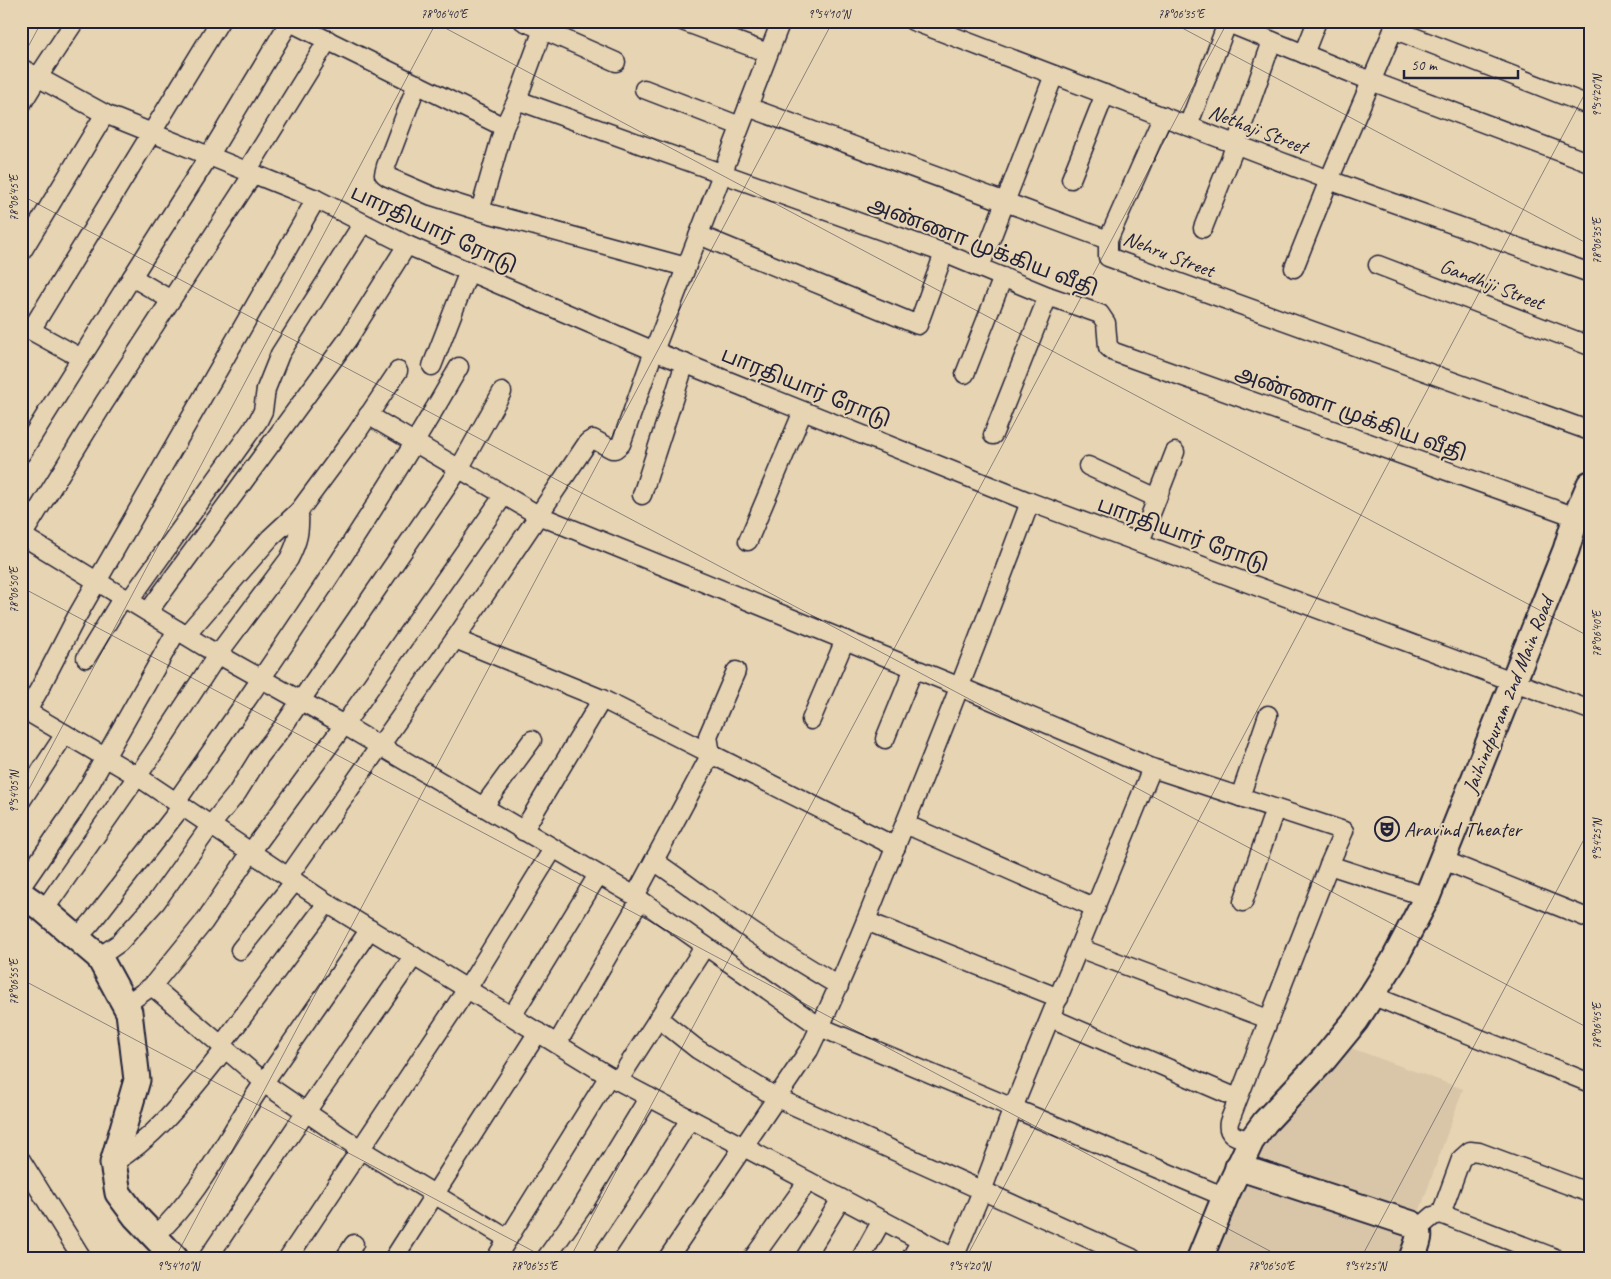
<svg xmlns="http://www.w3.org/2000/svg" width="1611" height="1279" font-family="Caveat,'Noto Sans Tamil',sans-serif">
	<rect width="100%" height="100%" fill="#e7d4b2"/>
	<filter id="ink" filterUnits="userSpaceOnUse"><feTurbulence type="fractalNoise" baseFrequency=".02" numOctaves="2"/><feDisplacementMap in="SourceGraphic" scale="10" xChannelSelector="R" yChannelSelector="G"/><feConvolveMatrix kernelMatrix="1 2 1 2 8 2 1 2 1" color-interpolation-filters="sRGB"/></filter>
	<g filter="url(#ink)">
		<path fill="#d9c6a9" d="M1351,1048L1463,1089L1403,1258H1213L1231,1208L1259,1150L1275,1127Z"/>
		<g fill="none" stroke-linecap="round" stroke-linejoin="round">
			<defs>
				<g id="street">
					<path d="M523,21L616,62"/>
					<path d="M546,21L517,100L504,127L480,211L686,267"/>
					<path d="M682,21L768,53"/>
					<path d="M913,21L1329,180L1590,273"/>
					<path d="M1223,21L1371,81L1590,163"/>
					<path d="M290,22L504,127"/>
					<path d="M1393,29L1586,104"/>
					<path d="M1304,54L1317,21"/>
					<path d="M21,68L105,114L316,199L407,245L654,351L1030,502L1590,710"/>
					<path d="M417,84L386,166L384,174L388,177L432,196L480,211"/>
					<path d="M644,89L740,126"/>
					<path d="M517,100L944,253L1048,296L1100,314L1106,323L1108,347L1114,352L1590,522"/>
					<path d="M21,105L38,77L75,21"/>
					<path d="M748,107L1108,240V257L1590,431"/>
					<path d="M1188,126L1228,21"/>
					<path d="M247,171L328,40"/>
					<path d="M1071,179L1105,94"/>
					<path d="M1203,228L1236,144L1272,41"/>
					<path d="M699,235L918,325L944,253"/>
					<path d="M1108,240L1163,116"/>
					<path d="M21,253L105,114"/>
					<path d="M1378,265L1590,346"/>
					<path d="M980,267L1054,75"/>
					<path d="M1294,268L1329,180L1397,21"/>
					<path d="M132,277L209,156L290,21"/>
					<path d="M21,325L81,358"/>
					<path d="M31,330L220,21"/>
					<path d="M432,366L469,271"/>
					<path d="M965,374L1003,277"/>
					<path d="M368,415L538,515L960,687L1152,768L1344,831L1329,865L1229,1122C1226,1137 1240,1137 1251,1141"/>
					<path d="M993,435L1048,296"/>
					<path d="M21,454L132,277L171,300"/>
					<path d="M1088,466L1157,498"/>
					<path d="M504,495L344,725L635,896L820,1027L1225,1197"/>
					<path d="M642,495L685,363"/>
					<path d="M21,535L205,647L344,725L251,852L204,922L152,986"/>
					<path d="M22,536L104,403L253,174"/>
					<path d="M748,541L803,411"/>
					<path d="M1140,542L1175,452"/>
					<path d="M129,601L258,421L263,411L266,389L280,354L363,223"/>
					<path d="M148,612L348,339L407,245"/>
					<path d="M186,635L270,538L299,511L356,434L398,371"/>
					<path d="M455,639L602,699L711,754"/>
					<path d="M86,658L123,597"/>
					<path d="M21,708L137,776L327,903L609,1076L954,1258"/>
					<path d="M27,711L40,688L76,618L316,199"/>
					<path d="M811,720L845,640"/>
					<path d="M885,739L914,668"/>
					<path d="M711,754L708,736L736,671"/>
					<path d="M1240,797L1268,715"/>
					<path d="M21,801L65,734"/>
					<path d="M176,802C275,660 373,517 459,367"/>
					<path d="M483,807L532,740"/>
					<path d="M905,824L1096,908"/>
					<path d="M523,831L602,699"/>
					<path d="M1443,860L1590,919"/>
					<path d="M654,861C687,883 718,908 751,931C779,950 809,968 839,986"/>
					<path d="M1329,865L1427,897"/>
					<path d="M288,877L455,639L588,442L593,439L612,449H615L621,444L654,351L781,21"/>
					<path d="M21,887L71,814L90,784L177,630"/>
					<path d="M635,896L711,754L896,847"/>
					<path d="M1243,902L1275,809"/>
					<path d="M44,910L152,755L218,654L289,559C298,541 300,532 299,511"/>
					<path d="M866,921L1059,998"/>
					<path d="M77,938L91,923L182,806"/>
					<path d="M1079,948L1268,1019"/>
					<path d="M240,950L295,881"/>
					<path d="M99,957L119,943L156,902L211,825L237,793L260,756L282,728L459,469L502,392"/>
					<path d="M1371,995L1590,1083"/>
					<path d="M125,1005L152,986L271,1088L360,1149L508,1239"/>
					<path d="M512,1016L598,875"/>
					<path d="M658,1018L697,1049L777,1098L1132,1258"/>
					<path d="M1051,1018L1237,1098"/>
					<path d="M557,1044L640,900"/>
					<path d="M221,1046L327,903"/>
					<path d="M618,1081L705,946"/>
					<path d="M21,1160L82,1258"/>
					<path d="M113,1163C160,1135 191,1090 225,1049"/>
					<path d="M1441,1214L1461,1159L1470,1151L1479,1152L1590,1193"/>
					<path d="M1418,1229L1433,1216L1441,1214L1555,1258"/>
					<path d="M155,1236C200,1195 226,1138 260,1088C297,1035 334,982 370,929"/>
					<path d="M208,1258L306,1112L414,956"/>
					<path d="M288,1258L467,989L553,849"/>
					<path d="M345,1258L354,1244"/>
					<path d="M394,1258L538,1032"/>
					<path d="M496,1258L609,1076"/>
					<path d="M546,1258L582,1207L649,1097"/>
					<path d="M601,1258L641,1198L690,1119"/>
					<path d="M668,1258L809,1050C841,984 868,916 895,848C942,733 987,618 1030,502"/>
					<path d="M753,1258L808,1181"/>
					<path d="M805,1258L841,1199"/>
					<path d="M861,1258L882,1220"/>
					<path d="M911,1258L921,1240"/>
					<path d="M954,1258L982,1191L1013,1108L1152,768"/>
				</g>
				<g id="secondary">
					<path d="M21,894L44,910L99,957L129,1012L137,1080L113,1163L118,1193L136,1217L175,1258"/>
					<path d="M1238,1167L1412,1224C1425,1231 1416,1246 1412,1258"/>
					<path d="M1200,1258L1225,1197L1251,1141L1265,1122L1324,1059L1356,1020L1393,962L1427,897L1566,550L1576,517L1590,484"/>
				</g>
			</defs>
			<use href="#street" stroke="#22223b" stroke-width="21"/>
			<use href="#secondary" stroke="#22223b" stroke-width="29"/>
			<use href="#street" stroke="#e7d4b2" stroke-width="18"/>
			<use href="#secondary" stroke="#e7d4b2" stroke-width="25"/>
		</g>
	</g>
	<path fill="none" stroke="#22223b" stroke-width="1" stroke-opacity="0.45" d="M432,21L1590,637M1169,21L1590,245M21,60L42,21M21,195L1590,1029M21,587L1283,1258M21,804L437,21M21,979L546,1258M175,1258L833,21M570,1258L1228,21M966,1258L1590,84M1361,1258L1590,828"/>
	<defs>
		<symbol id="theatre-ring" viewBox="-11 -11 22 22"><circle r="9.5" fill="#e7d4b2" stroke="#22223b" stroke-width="1.5"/><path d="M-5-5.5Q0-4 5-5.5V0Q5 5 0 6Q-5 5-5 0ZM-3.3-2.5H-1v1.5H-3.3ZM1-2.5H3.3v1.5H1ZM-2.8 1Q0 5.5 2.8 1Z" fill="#22223b"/></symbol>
	</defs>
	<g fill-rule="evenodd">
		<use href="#theatre-ring" x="1373" y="815" width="28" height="28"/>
	</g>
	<g text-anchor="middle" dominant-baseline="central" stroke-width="4" stroke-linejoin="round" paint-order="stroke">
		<g font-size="21" fill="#22223b" stroke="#e7d4b2">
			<text transform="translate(1258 129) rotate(21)">Nethaji Street</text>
			<text transform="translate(434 229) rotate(25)">பாரதியார் ரோடு</text>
			<text transform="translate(983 246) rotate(21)">அண்ணா முக்கிய வீதி</text>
			<text transform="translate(1169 254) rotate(21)">Nehru Street</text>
			<text transform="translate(1492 284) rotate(21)">Gandhiji Street</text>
			<text transform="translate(806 387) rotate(22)">பாரதியார் ரோடு</text>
			<text transform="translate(1351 413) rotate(20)">அண்ணா முக்கிய வீதி</text>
			<text transform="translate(1183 534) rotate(20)">பாரதியார் ரோடு</text>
			<text transform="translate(1508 695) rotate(-68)">Jaihindpuram 2nd Main Road</text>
		</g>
		<g font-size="21" fill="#22223b" stroke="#e7d4b2" text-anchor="start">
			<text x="1404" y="829">Aravind Theater</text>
		</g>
	</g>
	<rect width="1611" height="1279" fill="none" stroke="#e7d4b2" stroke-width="55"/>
	<path d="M1404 70v8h114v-8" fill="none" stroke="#22223b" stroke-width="2.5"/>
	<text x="1411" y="70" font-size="15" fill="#22223b" stroke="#e7d4b2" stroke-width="4" paint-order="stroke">50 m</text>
	<rect x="28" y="28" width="1556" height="1224" fill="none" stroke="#22223b" stroke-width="2"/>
	<g font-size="12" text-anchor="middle" fill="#22223b">
		<text x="444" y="18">78°06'40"E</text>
		<text x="829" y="18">9°54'10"N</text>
		<text x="1181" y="18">78°06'35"E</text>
		<text transform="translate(1597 96) rotate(-90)" y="4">9°54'20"N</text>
		<text transform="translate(14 198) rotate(-90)" y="4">78°06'45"E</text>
		<text transform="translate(1597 241) rotate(-90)" y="4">78°06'35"E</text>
		<text transform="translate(14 590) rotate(-90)" y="4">78°06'50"E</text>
		<text transform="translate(1597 634) rotate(-90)" y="4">78°06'40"E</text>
		<text transform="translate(14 792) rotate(-90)" y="4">9°54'05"N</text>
		<text transform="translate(1597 840) rotate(-90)" y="4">9°54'25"N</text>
		<text transform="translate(14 982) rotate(-90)" y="4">78°06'55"E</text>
		<text transform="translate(1597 1026) rotate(-90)" y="4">78°06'45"E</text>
		<text x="178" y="1270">9°54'10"N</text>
		<text x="534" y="1270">78°06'55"E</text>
		<text x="969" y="1270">9°54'20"N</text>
		<text x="1271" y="1270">78°06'50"E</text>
		<text x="1365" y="1270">9°54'25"N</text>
	</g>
</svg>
